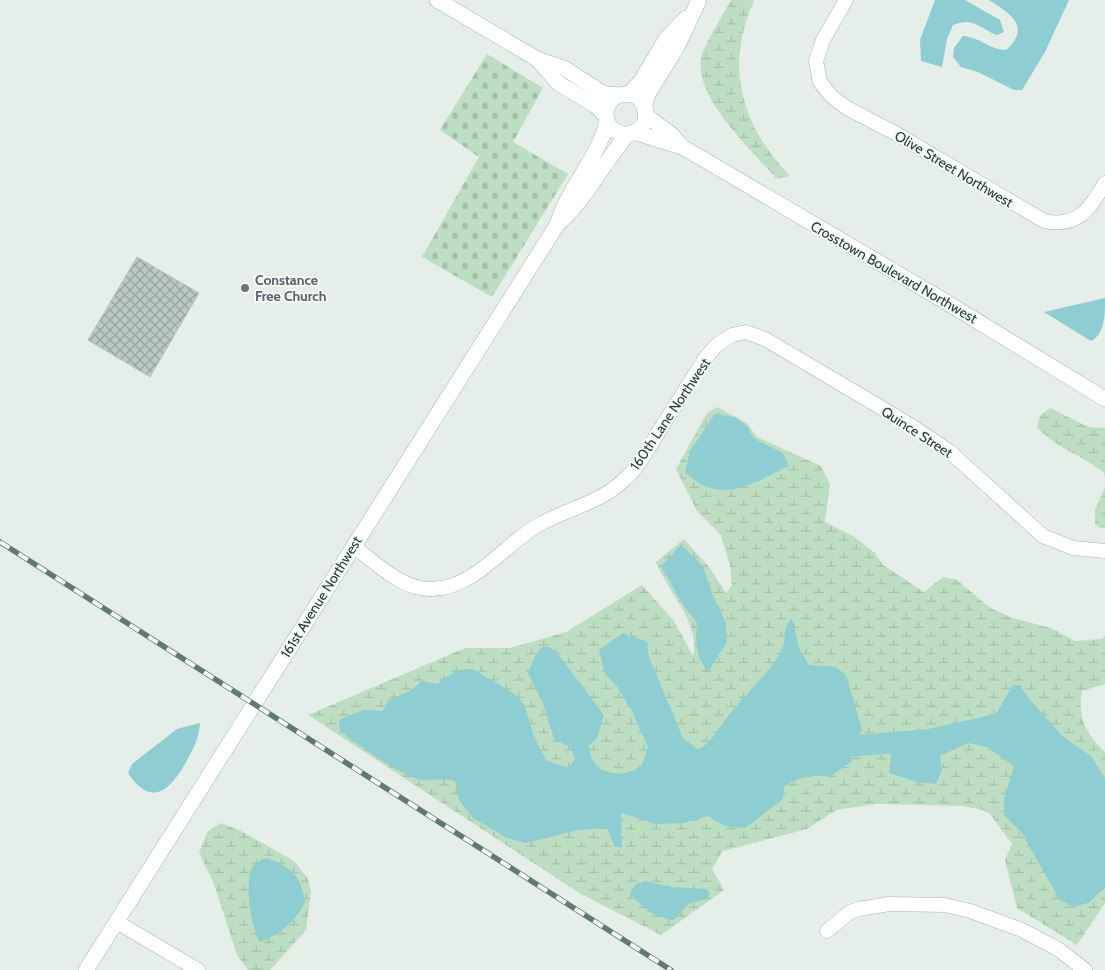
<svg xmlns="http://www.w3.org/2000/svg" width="1105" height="970" font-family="Cabin,sans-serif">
	<defs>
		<pattern id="wetland-marsh" width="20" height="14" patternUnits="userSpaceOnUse" patternTransform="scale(1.25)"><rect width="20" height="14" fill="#bedec4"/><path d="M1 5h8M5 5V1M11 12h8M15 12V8" fill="none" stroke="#a3c0a9"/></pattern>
		<pattern id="cemetery-stones" width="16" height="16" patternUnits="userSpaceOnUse" patternTransform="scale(1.25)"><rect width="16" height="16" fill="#bedec4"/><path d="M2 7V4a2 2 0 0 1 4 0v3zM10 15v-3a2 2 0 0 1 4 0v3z" fill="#a3c0a9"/></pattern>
		<pattern id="building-cross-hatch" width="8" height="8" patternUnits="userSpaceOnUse" patternTransform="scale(1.25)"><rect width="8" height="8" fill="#bac9c2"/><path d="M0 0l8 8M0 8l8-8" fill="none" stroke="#97a59e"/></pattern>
	</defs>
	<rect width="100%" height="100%" fill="#e5eee9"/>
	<g fill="url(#wetland-marsh)">
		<path d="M731,0H754C750,11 745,22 743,33C730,88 752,137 790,176L777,179C752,151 694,98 701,58C704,44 724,14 731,0Z"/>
		<path d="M717,407L747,423L757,437L821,466L830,484L825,522L853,536L875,553L883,565L924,592L943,577L957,580L989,607L1012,618L1051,628L1075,641L1101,639L1105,636V684L1082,691C1077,717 1086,734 1105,752V903L1077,945L1017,908L1005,860L1012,844L990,814L982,810L963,806L876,804L836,810L807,829L723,851L712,869L724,890L661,935L581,894L308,715L465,648H510L566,632L642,585L674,621L693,656C701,623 667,591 656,562L684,539L709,567L726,593L732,585L730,566L721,535L697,511L676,469L707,413Z"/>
		<path d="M1050,408L1088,427L1105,428V478L1104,473C1083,455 1055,448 1037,427L1040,416Z"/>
		<path d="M1105,487V528H1100L1095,524V510Z"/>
		<path d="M221,823L241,831L294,861L308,879L311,892L306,930L270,970H248L237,955L214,884L199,853L208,831Z"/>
	</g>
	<path fill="url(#cemetery-stones)" d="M487,54L543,88L513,142L568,174L492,297L422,257L479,157L440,130Z"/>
	<g fill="#8ecdd2">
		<path d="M935,0H965L1000,20L1004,32L997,35C980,29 974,16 953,25L947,39L942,67L921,61L920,40Z"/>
		<path d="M989,0H1069L1045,52L1022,90H1014L978,72L961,67L953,57L954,48L963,36C980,37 990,50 1006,50C1032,27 1010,13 989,0Z"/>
		<path d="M1105,298C1105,314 1105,334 1091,341L1044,312Z"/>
		<path d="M715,414L735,417L747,426L753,438L783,453L789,466C752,483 721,507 685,472L690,451Z"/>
		<path d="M681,545L703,566L713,596L726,623L727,642L709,671C696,662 695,638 697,623L683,605L661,566Z"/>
		<path d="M792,618L799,648L809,665L836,667L846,675L862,730L853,746L851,762L831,776C813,775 799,776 784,787L783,799L745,828L725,826L708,816L684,823L656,824L621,813L622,847H615L607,828L579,830L526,843L507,838L473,818L459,800L455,781C444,778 424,781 417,779C389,768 364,749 340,731L339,720L362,710L383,711L388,700L410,691L422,681L438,684L446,677L459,670L473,669L516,695L525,706L534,737L546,760L568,768L575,759L571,748L554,739L543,703L528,673C534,659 541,634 558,654L604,715L597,738L589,746C590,751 591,760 595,764C606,776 631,777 641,765C645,761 646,752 648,747L632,711L618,688L605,674L599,650L623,633L647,642L649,657L683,738L698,750C715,740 720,724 733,710C749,690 770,673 782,650C788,637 780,631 792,618Z"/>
		<path d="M1013,685H1020L1027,696L1062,736L1091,756L1105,779V888L1088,903L1074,907L1060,900L1021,832L1004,815V800L1014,766L987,747L968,743L940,756L942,770L936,784L917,782L889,773L891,753L919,731L996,714Z"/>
		<path d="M200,723C199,739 193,749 186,762C170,791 151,808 128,773L132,764L177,729Z"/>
		<path d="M267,858C292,868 300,874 305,902C296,922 280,934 260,942C251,929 246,889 250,873C253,864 259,860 267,858Z"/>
		<path d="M645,881L671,887L707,889L710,893L707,899L688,904L674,920C656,919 641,907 630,893L636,884Z"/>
	</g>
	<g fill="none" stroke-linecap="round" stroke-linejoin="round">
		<path stroke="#8ecdd2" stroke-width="21" d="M853,746L935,739"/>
	</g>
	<path fill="url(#building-cross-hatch)" stroke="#b7c7bf" d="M137,257L199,293L150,377L88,340Z"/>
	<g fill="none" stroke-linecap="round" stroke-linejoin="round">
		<defs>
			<g id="street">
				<path d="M846,0L823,40L816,61L820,82L831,96L847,108L895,133L1044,221C1079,228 1089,209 1105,183"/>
				<path d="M353,546C375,562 402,590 431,589C475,589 505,543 540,524C568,509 601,502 624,480C640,466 650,445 661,428C676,404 691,381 706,357L718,344L732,335L746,332L765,339L907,423L949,451L1043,536L1073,548L1105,551"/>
				<path d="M117,922L198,970"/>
				<path d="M827,931L850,912L859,909L889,904L945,905L970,911L1022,930L1058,949L1085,970"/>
			</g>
			<g id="secondary">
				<path d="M437,0L537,59L564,68L604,94L621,95"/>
				<path d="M538,60L558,83L596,106L606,116"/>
				<circle cx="626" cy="114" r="20"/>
				<path d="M628,95L641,81L666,39L686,18"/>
				<path d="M644,108L648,94L677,47L699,0"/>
				<path d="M645,115L672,135L682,147"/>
				<path d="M634,132L682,147L703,159L941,299L1105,399"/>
				<path d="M558,224C587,198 603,163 628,134"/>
				<path d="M86,970L557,225C568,188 597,160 607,122"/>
			</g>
		</defs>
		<use href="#street" stroke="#a7b6b0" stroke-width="15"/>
		<use href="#secondary" stroke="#a3b9b0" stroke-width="16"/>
		<use href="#street" stroke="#fff" stroke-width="14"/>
		<use href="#secondary" stroke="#fff" stroke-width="15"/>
		<defs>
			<path id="rail" d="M0,542L671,970"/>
		</defs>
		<use href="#rail" stroke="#5f7b71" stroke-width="5.5"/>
		<use href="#rail" stroke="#f5faf7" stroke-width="4" stroke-dasharray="11" stroke-linecap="butt"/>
	</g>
	<circle fill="#6b7280" stroke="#f5faf7" stroke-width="2" cx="245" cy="288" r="5"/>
	<g text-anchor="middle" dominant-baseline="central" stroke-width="4" stroke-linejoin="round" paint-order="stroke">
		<g font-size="14" fill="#244036" stroke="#f5faf7">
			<text transform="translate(954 169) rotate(31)">Olive Street Northwest</text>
			<text transform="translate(894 272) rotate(30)">Crosstown Boulevard Northwest</text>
			<text transform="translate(670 414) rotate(-56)">160th Lane Northwest</text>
			<text transform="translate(917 432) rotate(33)">Quince Street</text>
			<text transform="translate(321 597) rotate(-58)">161st Avenue Northwest</text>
		</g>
		<g font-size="14" font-weight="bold" fill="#5b616d" stroke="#f5faf7" text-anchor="start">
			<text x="255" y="280">Constance<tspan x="255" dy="16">Free Church</tspan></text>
		</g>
	</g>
</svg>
